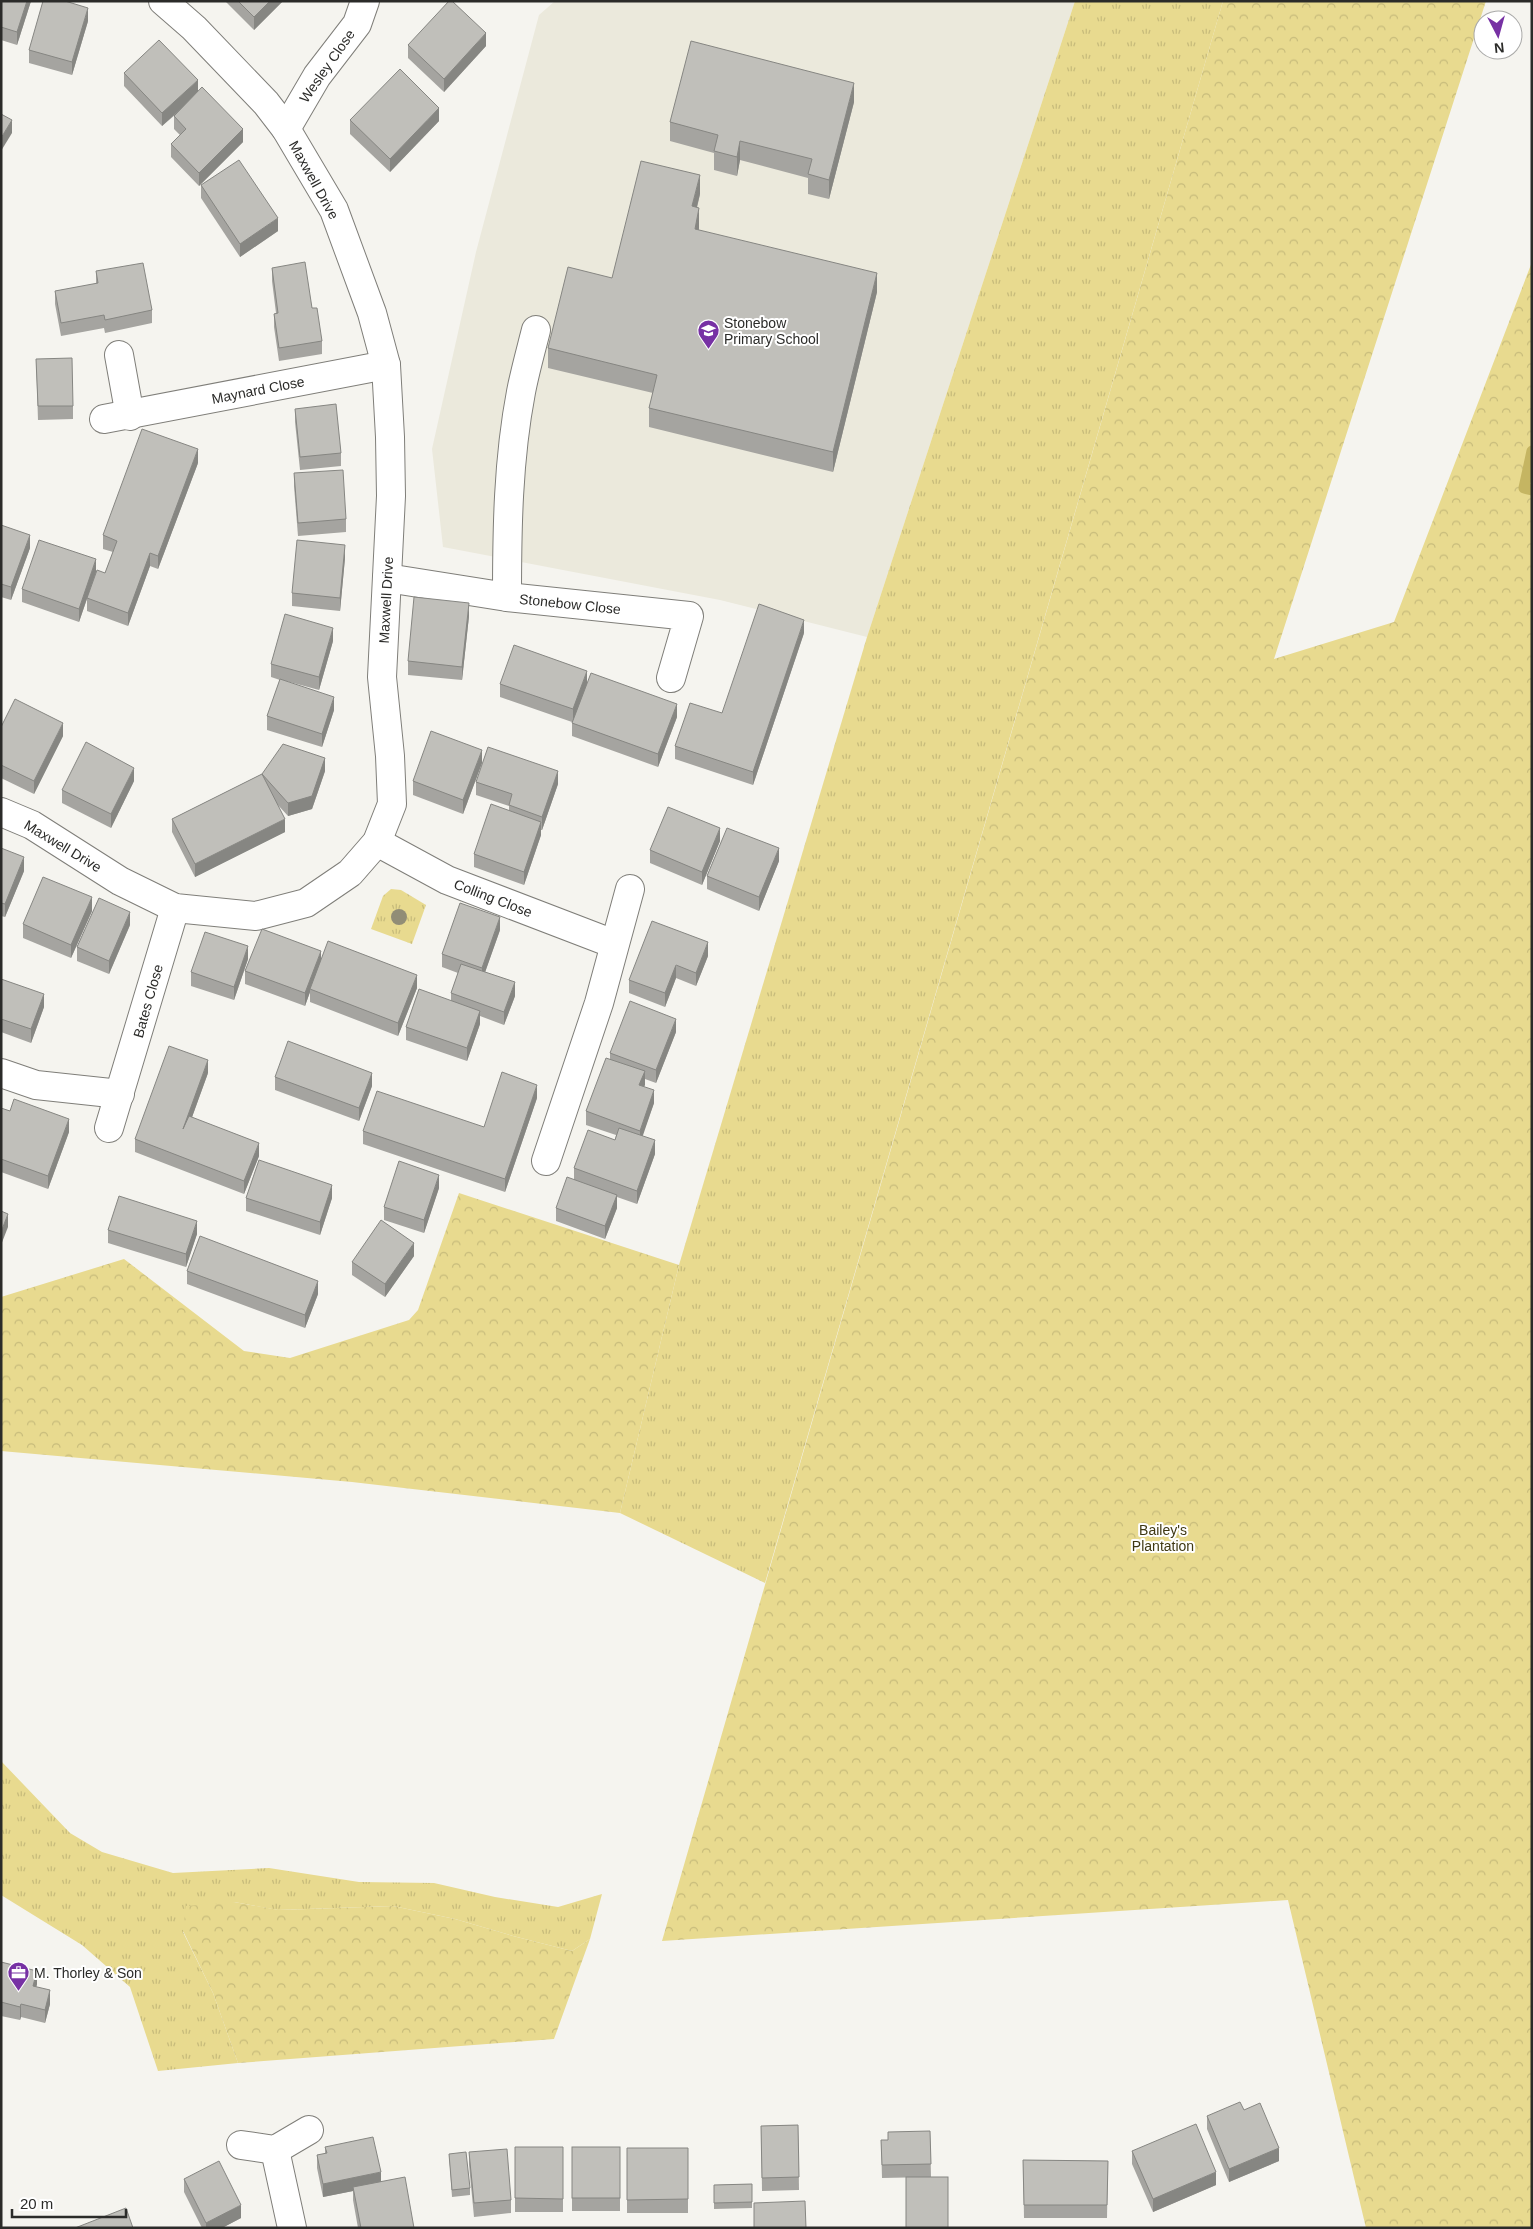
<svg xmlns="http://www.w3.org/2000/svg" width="1533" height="2229" font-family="Helvetica,sans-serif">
	<defs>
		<pattern id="grass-tufts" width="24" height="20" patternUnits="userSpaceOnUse" patternTransform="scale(1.25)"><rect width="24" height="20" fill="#e8da8f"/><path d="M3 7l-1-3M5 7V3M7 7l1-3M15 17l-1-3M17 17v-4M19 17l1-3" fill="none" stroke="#c7bb7b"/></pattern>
		<pattern id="forest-crowns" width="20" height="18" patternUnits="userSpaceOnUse" patternTransform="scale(1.25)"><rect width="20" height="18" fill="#e8da8f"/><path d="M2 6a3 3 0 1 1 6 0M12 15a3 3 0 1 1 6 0" fill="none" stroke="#c7bb7b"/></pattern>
	</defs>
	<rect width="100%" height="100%" fill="#f5f4ef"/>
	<path fill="#ebe9dc" d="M555,1H1075L867,637L720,600L443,547L432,449L476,252L539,15Z"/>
	<g fill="url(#grass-tufts)">
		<path d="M1075,1H1223L765,1583L620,1513L679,1265L867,637Z"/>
		<path d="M391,889L401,890L426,905L412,944L371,929L383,896Z"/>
		<path d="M1,1761L70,1833L102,1852L173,1873L269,1868L359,1882L434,1883L495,1897L558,1907L602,1894L590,1939L572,1951L513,1936L455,1919L393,1906L278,1910L234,1902L183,1932L213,1993L238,2063L158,2071L130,1987L82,1945L1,1895Z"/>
	</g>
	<g fill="url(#forest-crowns)">
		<path d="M1223,1H1486L1274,659L1394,622L1532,262V2228H1366L1288,1900L662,1941Z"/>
		<path d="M459,1193L679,1265L620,1513L352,1482L1,1451V1297L124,1259L244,1351L290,1358L409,1320L418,1310Z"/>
		<path d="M234,1902L279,1910L393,1906L455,1919L513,1936L572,1951L590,1939L554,2039L238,2063L213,1993L183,1931L186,1906Z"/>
	</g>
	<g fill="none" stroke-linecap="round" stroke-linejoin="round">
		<path stroke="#c5b562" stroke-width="11" d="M1532,451L1524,488L1532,490"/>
		<defs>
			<g id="minor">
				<path d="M286,129L317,76L357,24L365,1"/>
				<path d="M119,355L130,416"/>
				<path d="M104,419L386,365"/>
				<path d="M387,578L507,597L689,616L671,678"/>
				<path d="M507,597C507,529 508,460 521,392C525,371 531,350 536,330"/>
				<path d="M1,812L32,825L120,881L175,908L256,916L306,903L350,873L377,842L392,804L390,756L382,677L391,496L390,437L386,365L372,313L334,210L286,129L266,103L194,28L163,1"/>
				<path d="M377,842L447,880L614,944"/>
				<path d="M1,1073L36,1085L120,1094"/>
				<path d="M109,1128L175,908"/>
				<path d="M546,1161L599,1003L630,889"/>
				<path d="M241,2145L275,2150L309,2130"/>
				<path d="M275,2150L292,2228"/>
			</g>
		</defs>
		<use href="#minor" stroke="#7f7e79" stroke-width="30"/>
		<use href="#minor" stroke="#fff" stroke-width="28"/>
	</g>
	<circle fill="#918d76" cx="399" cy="917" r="8"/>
	<g fill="#a5a4a0">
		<path d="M1,1H31L17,45L1,40Z"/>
		<path d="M225,1H283L254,30Z"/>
		<path d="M88,21L72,75L29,63V50Z"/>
		<path d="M408,45L486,46L444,92L408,58Z"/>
		<path d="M124,73L198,92L243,142L199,186L171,157V144L180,135L174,129V116L176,114L162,126L124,86Z"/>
		<path d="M854,102L829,199L808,194V178L740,160L737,176L714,170V153L670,141V122Z"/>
		<path d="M350,120L439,121L390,172L350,134Z"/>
		<path d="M201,185L278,231L240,257L201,198Z"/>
		<path d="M700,194L697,208L699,228V230L877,292L833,472L649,427V408L653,393L548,368V348L612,278Z"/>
		<path d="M272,268L312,308L322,341V354L279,361L274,327V314L276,313L272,281Z"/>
		<path d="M96,271L152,310V323L105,333L104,328L61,336L55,304V291L96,284Z"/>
		<path d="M36,359L73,406V419L38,420Z"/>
		<path d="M295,409L341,453V466L300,470L295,422Z"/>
		<path d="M198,463L158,569L150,566L128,626L87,611V599L79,622L22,602V589L96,572L105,573L113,552L103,549V535Z"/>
		<path d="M294,473L346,519V532L298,536L294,486Z"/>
		<path d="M1,525L30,548L11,600L1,597Z"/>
		<path d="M345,558L340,611L292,606V593Z"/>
		<path d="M469,616L462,680L408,675V661Z"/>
		<path d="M804,633L753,785L675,759V746L722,713Z"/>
		<path d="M333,641L319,690L286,681L334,710L322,747L267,730V716L280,680L271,677V664Z"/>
		<path d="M500,684H587L677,717L658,767L572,736V722L500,697Z"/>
		<path d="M1,727L63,736L34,794L1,778Z"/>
		<path d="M482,763L463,814L413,795V781Z"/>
		<path d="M325,771L312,809L288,816L277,804L285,832L195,877L172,832V819L262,774Z"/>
		<path d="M134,781L111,828L62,803V790Z"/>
		<path d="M476,782L558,784L542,830H541V835L524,885L474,867V854L509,810V806L476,795Z"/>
		<path d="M720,841L702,885L650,863V850Z"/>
		<path d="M1,848L24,871L5,917L1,916Z"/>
		<path d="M779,861L759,911L707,889V876Z"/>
		<path d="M92,911L71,958L23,938V924Z"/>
		<path d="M130,925L109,974L77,961V947Z"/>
		<path d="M500,930L485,972L515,996L504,1025L480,1016V1024L467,1061L406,1040V1027L451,1001V993L458,973L442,967V954Z"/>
		<path d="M708,956L696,986L676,978L665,1007L629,993V980Z"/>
		<path d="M248,959L234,1000L191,986V972Z"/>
		<path d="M321,962L417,988L398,1036L310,1002V992L305,1006L245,984V971Z"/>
		<path d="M1,979L44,1007L31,1043L1,1032Z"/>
		<path d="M676,1032L656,1083L645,1079L644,1087L654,1103L642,1136L655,1154L637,1204L617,1197V1208L605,1239L556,1221V1208L574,1179V1168L615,1140L616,1135L586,1125V1111L610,1059V1053Z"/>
		<path d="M208,1073L192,1117L259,1156L244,1194L135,1152V1139Z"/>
		<path d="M275,1077L372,1086L359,1121L275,1090Z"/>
		<path d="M537,1098L505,1192L363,1144V1131L484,1127Z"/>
		<path d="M1,1108L69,1132L48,1189L1,1172Z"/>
		<path d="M439,1188L424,1233L384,1220V1207Z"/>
		<path d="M246,1198H332L320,1235L246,1211Z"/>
		<path d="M108,1230L197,1234L186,1267L108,1243Z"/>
		<path d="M414,1256L385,1297L352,1275V1262Z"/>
		<path d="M187,1271L318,1294L305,1328L187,1284Z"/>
		<path d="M1,1962L37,1984L36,1987L50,2004L45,2023L21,2017L20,2020L1,2016Z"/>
		<path d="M1244,2110L1279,2161L1229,2182L1207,2129V2116Z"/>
		<path d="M798,2125L799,2190L762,2191L761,2126Z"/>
		<path d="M930,2131L931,2177L882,2178L881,2140H888Z"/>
		<path d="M325,2147L381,2182L414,2228H358L353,2200V2191L323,2197L317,2168V2155L325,2154Z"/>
		<rect x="515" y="2147" width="48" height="65"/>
		<rect x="572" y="2147" width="48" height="64"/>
		<rect x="627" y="2148" width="61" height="65"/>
		<path d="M1132,2151L1216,2185L1153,2212L1132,2164Z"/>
		<path d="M469,2152L511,2200V2213L474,2217L469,2165Z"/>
		<path d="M449,2154L470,2188V2195L452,2197Z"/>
		<path d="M1023,2160L1108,2161L1107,2218H1024Z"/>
		<path d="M184,2179L241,2218L222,2228H202L184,2192Z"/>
		<path d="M752,2184V2208L714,2209V2185Z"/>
	</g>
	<g fill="#868682">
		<path d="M27,1H31L17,45V32Z"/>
		<path d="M270,1H283L254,30V17Z"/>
		<path d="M88,8V21L72,75V62Z"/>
		<path d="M486,33V46L444,92V79Z"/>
		<path d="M198,80V93L162,126V113Z"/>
		<path d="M854,83V102L829,199V180Z"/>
		<path d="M439,108V121L390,172V159Z"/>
		<path d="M12,120V133L1,151V138Z"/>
		<path d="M243,129V142L199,186V173Z"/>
		<path d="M740,141V160L737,176V157Z"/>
		<path d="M700,175V194L692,226V206Z"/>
		<path d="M699,208V228L695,248V229Z"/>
		<path d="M278,218V231L240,257V244Z"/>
		<path d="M877,273V292L833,472V452Z"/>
		<path d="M198,449V463L158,569V556Z"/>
		<path d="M30,535V548L11,600V587Z"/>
		<path d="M345,545V558L340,611V598Z"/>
		<path d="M150,553V566L128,626V613Z"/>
		<path d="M96,559V572L79,622V609Z"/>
		<path d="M469,603V616L462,680V667Z"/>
		<path d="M804,620V633L753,785V772Z"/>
		<path d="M333,628V641L319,690V677Z"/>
		<path d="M587,671V684L573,722V709Z"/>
		<path d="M334,697V710L322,747V734Z"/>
		<path d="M677,704V717L658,767V754Z"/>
		<path d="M63,723V736L34,794V781Z"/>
		<path d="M482,750V763L463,814V800Z"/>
		<path d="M325,758V771L312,809L288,816V803Z"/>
		<path d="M134,768V781L111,828V814Z"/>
		<path d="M558,771V784L542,830V817Z"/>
		<path d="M285,819V832L195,877V864Z"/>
		<path d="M541,822V835L524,885V872Z"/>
		<path d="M720,828V841L702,885V872Z"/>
		<path d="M779,848V861L759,911V897Z"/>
		<path d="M24,857V871L5,917V904Z"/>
		<path d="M92,897V911L71,958V945Z"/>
		<path d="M130,912V925L109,974V961Z"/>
		<path d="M500,917V930L482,981V968Z"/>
		<path d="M708,942V956L696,986V973Z"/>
		<path d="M248,946V959L234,1000V987Z"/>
		<path d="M321,951V964L310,989V992L305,1006V993Z"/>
		<path d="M676,965V978L665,1007V993Z"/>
		<path d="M417,975V988L398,1036V1023Z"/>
		<path d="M515,982V996L504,1025V1012Z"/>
		<path d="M44,994V1007L31,1043V1029Z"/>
		<path d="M480,1011V1024L467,1061V1048Z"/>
		<path d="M676,1019V1032L656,1083V1070Z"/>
		<path d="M208,1060V1073L183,1142V1129Z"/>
		<path d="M645,1071V1085L639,1099V1085Z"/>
		<path d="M372,1073V1086L359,1121V1108Z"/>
		<path d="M537,1085V1098L505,1192V1179Z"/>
		<path d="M654,1090V1103L640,1144V1131Z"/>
		<path d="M69,1119V1132L48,1189V1176Z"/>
		<path d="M655,1140V1154L637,1204V1191Z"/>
		<path d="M259,1143V1156L244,1194V1181Z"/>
		<path d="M439,1175V1188L424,1233V1220Z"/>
		<path d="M332,1185V1198L320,1235V1222Z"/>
		<path d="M617,1195V1208L605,1239V1226Z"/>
		<path d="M8,1214V1227L1,1245V1232Z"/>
		<path d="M197,1221V1234L186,1267V1254Z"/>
		<path d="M414,1243V1256L385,1297V1284Z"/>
		<path d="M318,1281V1294L305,1328V1315Z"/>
		<path d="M37,1971V1984L33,2000V1986Z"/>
		<path d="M50,1990V2004L45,2023V2010Z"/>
		<path d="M21,2004V2017L20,2020V2007Z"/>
		<path d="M1279,2148V2161L1229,2182V2169Z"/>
		<path d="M381,2172V2186L353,2187V2191L323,2197V2184Z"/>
		<path d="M1216,2172V2185L1153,2212V2199Z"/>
		<path d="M241,2205V2218L222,2228H206V2223Z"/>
	</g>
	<g fill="#c0bfba" stroke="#868682">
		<path d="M1,1H27L17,32L1,27Z"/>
		<path d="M43,1H65L88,8L72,62L29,50Z"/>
		<path d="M238,1H270L254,17Z"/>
		<path d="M449,1H452L486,33L444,79L408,45Z"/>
		<path d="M159,40L198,80L162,113L124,73Z"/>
		<path d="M691,41L854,83L829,180L808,174L812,159L740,141L737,157L714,151L718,135L670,122Z"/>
		<path d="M400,69L439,108L390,159L350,120Z"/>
		<path d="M202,87L243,129L199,173L171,144L186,129L174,116Z"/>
		<path d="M1,114L12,120L1,138Z"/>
		<path d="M239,160L278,218L240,244L201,185Z"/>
		<path d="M641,161L700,175L692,206L699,208L695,229L877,273L833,452L649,408L657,375L548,348L568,267L612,278Z"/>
		<path d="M305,262L312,308H317L322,341L279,348L274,314L278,313L272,268Z"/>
		<path d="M143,263L152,310L105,320L104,315L61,323L55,291L98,283L96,271Z"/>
		<path d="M72,358L73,406H38L36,359Z"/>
		<path d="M336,404L341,453L300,457L295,409Z"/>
		<path d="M142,429L198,449L158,556L150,553L128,613L87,598L97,570L105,573L117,541L103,535Z"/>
		<path d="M343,470L346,519L298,523L294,473Z"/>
		<path d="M1,525L30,535L11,587L1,584Z"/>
		<path d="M39,540L96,559L79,609L22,589Z"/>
		<path d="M297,540L345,545L340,598L292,593Z"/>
		<path d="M414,597L469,603L462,667L408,661Z"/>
		<path d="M759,604L804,620L753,772L675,746L690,703L722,713Z"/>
		<path d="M285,614L333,628L319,677L271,664Z"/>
		<path d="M514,645L587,671L573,709L500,684Z"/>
		<path d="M591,673L677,704L658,754L572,723Z"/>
		<path d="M280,679L334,697L322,734L267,716Z"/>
		<path d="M15,699L63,723L34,781L1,765V727Z"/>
		<path d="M431,731L482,750L463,800L413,781Z"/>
		<path d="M86,742L134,768L111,814L62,790Z"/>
		<path d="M283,744L325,758L312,796L288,803L262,774L285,819L195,864L172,819L262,774Z"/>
		<path d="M488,747L558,771L542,817L509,805L512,794L476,782Z"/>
		<path d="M491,804L541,822L524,872L474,854Z"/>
		<path d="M668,807L720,828L702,872L650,850Z"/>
		<path d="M727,828L779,848L759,897L707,876Z"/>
		<path d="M1,848L24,857L5,904L1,903Z"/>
		<path d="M43,877L92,897L71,945L23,924Z"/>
		<path d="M99,898L130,912L109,961L77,947Z"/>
		<path d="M460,903L500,917L482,968L442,954Z"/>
		<path d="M652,921L708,942L696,973L676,965L665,993L629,980Z"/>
		<path d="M262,929L321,951L305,993L245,971Z"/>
		<path d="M205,932L248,946L234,987L191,972Z"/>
		<path d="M328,941L417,975L398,1023L310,989Z"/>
		<path d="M461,964L515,982L504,1012L451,993Z"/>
		<path d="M1,979L44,994L31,1029L1,1019Z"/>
		<path d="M419,989L480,1011L467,1048L406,1027Z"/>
		<path d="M630,1001L676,1019L656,1070L610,1053Z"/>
		<path d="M288,1041L372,1073L359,1108L275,1077Z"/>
		<path d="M169,1046L208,1060L183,1129L189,1116L259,1143L244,1181L135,1139Z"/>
		<path d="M606,1058L645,1071L639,1085L654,1090L640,1131L586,1111Z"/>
		<path d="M502,1072L537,1085L505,1179L363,1131L377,1091L484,1127Z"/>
		<path d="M14,1099L69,1119L48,1176L1,1159V1108L10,1111Z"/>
		<path d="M619,1128L655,1140L637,1191L574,1168L588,1130L615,1140Z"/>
		<path d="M259,1160L332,1185L320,1222L246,1198Z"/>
		<path d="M399,1161L439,1175L424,1220L384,1207Z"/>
		<path d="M567,1177L617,1195L605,1226L556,1208Z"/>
		<path d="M119,1196L197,1221L186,1254L108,1230Z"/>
		<path d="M1,1211L8,1214L1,1232Z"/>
		<path d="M381,1220L414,1243L385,1284L352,1262Z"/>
		<path d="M200,1236L318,1281L305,1315L187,1271Z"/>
		<path d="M1,1962L37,1971L33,1986L50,1990L45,2010L21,2004L20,2007L1,2002Z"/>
		<path d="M1240,2102L1244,2110L1260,2103L1279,2148L1229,2169L1207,2116Z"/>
		<path d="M1196,2124L1216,2172L1153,2199L1132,2151Z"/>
		<path d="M798,2125L799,2177L762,2178L761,2126Z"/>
		<path d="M930,2131L931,2164L882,2165L881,2140H888V2132Z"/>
		<path d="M373,2137L381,2172L323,2184L317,2155L327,2153L325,2147Z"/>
		<path d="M515,2147H563V2199L515,2198Z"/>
		<rect x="572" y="2147" width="48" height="51"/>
		<path d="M627,2148H688V2199L627,2200Z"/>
		<path d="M507,2149L511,2200L474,2203L469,2152Z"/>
		<path d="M466,2152L470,2188L452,2190L449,2154Z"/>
		<path d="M1023,2160L1108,2161L1107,2205H1024Z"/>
		<path d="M219,2161L241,2205L206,2223L184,2179Z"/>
		<path d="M405,2177L414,2228H361L353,2187Z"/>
		<rect x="906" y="2177" width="42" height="51"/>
		<path d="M752,2184V2202L714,2203V2185Z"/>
		<path d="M805,2201L806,2228H754V2203Z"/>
		<path d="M126,2208L133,2228H75Z"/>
	</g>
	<defs>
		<symbol id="school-pin" viewBox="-11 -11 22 30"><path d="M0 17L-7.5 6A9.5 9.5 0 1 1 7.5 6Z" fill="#7731a4" stroke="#fff"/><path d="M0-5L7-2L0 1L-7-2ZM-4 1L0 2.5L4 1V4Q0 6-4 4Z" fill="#fff"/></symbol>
		<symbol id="office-pin" viewBox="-11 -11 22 30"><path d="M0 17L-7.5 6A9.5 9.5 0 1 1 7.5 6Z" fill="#7731a4" stroke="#fff"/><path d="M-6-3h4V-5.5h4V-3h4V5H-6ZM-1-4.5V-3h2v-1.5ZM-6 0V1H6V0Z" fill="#fff"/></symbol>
	</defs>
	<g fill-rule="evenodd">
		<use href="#school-pin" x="696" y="318" width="25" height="34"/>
		<use href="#office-pin" x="6" y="1960" width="25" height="34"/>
	</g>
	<g text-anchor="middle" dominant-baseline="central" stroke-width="4" stroke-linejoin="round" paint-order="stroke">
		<g font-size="14" fill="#2b2b29" stroke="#fff">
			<text transform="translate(327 66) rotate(-55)">Wesley Close</text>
			<text transform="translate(314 180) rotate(61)">Maxwell Drive</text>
			<text transform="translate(258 390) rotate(-11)">Maynard Close</text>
			<text transform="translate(386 600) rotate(-87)">Maxwell Drive</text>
			<text transform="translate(570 604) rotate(6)">Stonebow Close</text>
			<text transform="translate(63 846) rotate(31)">Maxwell Drive</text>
			<text transform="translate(493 898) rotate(21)">Colling Close</text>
			<text transform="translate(148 1001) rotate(-74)">Bates Close</text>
		</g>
		<g font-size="14" fill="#2b2b29" stroke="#fff" text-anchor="start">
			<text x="724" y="323">Stonebow<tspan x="724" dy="16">Primary School</tspan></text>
			<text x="34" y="1973">M. Thorley &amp; Son</text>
		</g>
		<g font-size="14" fill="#3f3813" stroke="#fff">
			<text x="1163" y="1530">Bailey's<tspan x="1163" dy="16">Plantation</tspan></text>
		</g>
	</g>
	<rect width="1533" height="2229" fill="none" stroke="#2b2b29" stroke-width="5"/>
	<g transform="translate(1498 35) rotate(174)"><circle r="24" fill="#ffffff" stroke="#aaaaa9"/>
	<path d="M0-4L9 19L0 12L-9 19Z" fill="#7731a4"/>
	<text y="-8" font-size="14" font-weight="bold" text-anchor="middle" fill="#2b2b29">N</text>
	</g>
	<path d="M12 2209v8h114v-8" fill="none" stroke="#2b2b29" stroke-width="2.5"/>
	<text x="20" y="2209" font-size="15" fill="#2b2b29" stroke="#ffffff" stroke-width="4" paint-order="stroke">20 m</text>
</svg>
